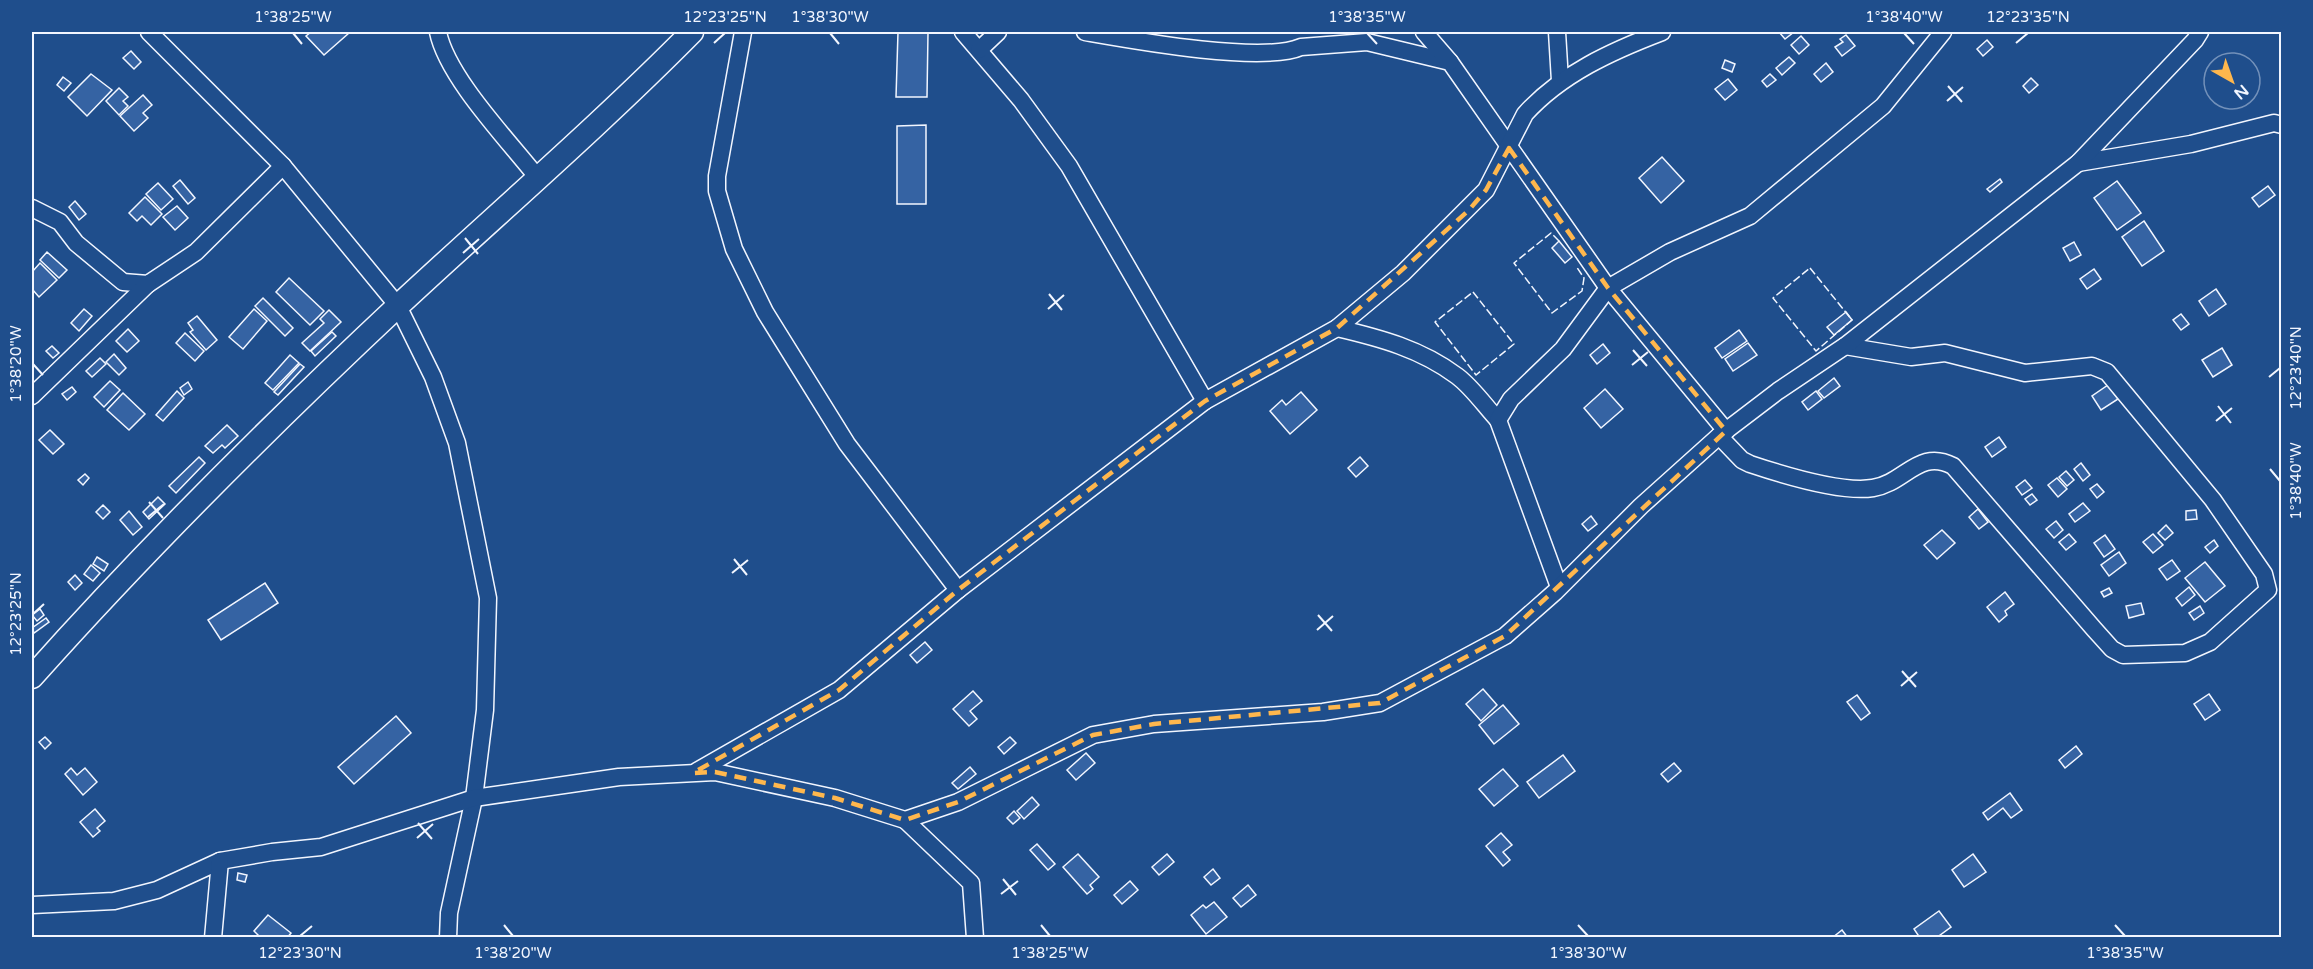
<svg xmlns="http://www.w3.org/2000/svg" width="2313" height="969" font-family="'Varela Round',sans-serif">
	<rect width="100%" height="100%" fill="#1f4e8c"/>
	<g fill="#3563a3" stroke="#f2f6ff" stroke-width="1.5">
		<path d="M311,32H348L349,33L324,55L306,36Z"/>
		<path d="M898,32L928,33L927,97H896Z"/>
		<path d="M1779,32H1794L1785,39Z"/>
		<path d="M1846,35L1855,46L1842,56L1835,47L1843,42L1840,39Z"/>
		<path d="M1801,36L1809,45L1799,54L1791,45Z"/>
		<path d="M1987,40L1993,47L1983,56L1977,49Z"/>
		<path d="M131,51L141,62L134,69L123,58Z"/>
		<path d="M1789,57L1795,63L1782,75L1776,68Z"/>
		<path d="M1725,60L1735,64L1732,72L1722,68Z"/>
		<path d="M1826,63L1833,72L1821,82L1814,74Z"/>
		<path d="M91,74L112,90L87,116L68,97Z"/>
		<path d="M1770,74L1776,80L1767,87L1762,81Z"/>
		<path d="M63,77L71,83L64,91L57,85Z"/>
		<path d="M2031,78L2038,85L2029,93L2023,86Z"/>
		<path d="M1728,79L1737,90L1725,100L1715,89Z"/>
		<path d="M119,88L128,97L123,101L128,106L119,115L106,101Z"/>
		<path d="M143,95L152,105L143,113L148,118L134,131L120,116Z"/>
		<path d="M926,125V204H897V126Z"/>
		<path d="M1662,157L1684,181L1661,203L1639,178Z"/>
		<path d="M2000,179L2002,182L1990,192L1987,189Z"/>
		<path d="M180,180L195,198L188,204L173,186Z"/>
		<path d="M2117,181L2141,213L2117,230L2094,198Z"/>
		<path d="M158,183L173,199L161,210L146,194Z"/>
		<path d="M2268,186L2275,195L2259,207L2252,198Z"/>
		<path d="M145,197L162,214L151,225L142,216L137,221L129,213Z"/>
		<path d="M75,201L86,214L79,220L69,207Z"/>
		<path d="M177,206L188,218L175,230L163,217Z"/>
		<path d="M2144,221L2164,251L2142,266L2122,237Z"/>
		<path d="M1559,241L1572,257L1565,263L1552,248Z"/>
		<path d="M2074,242L2081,255L2070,261L2063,248Z"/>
		<path d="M47,252L67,270L59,278L40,260Z"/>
		<path d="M40,263L57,280L39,297L32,289V272Z"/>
		<path d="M2094,269L2101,279L2087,289L2080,279Z"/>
		<path d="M289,278L324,311L310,325L276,292Z"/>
		<path d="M2216,289L2226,304L2209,316L2199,301Z"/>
		<path d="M263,298L293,328L285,336L255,306Z"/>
		<path d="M84,309L92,316L79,331L71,323Z"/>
		<path d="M254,309L267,321L243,349L229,337Z"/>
		<path d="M329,310L341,322L310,351L302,343L324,323L320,319Z"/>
		<path d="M1846,312L1852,320L1834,335L1827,327Z"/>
		<path d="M2181,314L2189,324L2181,330L2173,320Z"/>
		<path d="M197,316L217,340L206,350L190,332L193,330L188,323Z"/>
		<path d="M128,329L139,341L127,352L116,341Z"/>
		<path d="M1739,330L1747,341L1722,358L1715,348Z"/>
		<path d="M332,332L336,336L315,356L311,351Z"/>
		<path d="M185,333L204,351L195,361L176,343Z"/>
		<path d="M1748,343L1757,355L1733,371L1725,359Z"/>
		<path d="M1603,344L1610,353L1597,364L1590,355Z"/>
		<path d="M52,346L59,353L53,358L46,351Z"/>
		<path d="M2222,348L2232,365L2213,377L2202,360Z"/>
		<path d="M114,354L126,368L119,375L106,362Z"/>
		<path d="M290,355L299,363L273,390L265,383Z"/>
		<path d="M100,358L106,364L92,377L86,371Z"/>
		<path d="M300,364L304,367L278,395L274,392Z"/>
		<path d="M1834,378L1840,386L1824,398L1818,391Z"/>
		<path d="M110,381L120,390L104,407L94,397Z"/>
		<path d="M188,382L192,389L184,395L180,388Z"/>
		<path d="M2108,385L2118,399L2101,410L2092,396Z"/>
		<path d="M72,387L76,392L67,400L62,394Z"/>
		<path d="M1605,389L1623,409L1601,428L1584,408Z"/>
		<path d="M177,391L184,398L163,421L156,415Z"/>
		<path d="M1816,391L1822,399L1808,410L1802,402Z"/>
		<path d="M1301,392L1317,410L1290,434L1270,411L1282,400L1286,405Z"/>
		<path d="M123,393L145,414L129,430L107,410Z"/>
		<path d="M227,425L238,436L225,448L222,445L213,453L205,446Z"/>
		<path d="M50,430L64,444L53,454L39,440Z"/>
		<path d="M1999,437L2006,447L1992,457L1985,447Z"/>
		<path d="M199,457L205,463L176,493L169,486Z"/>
		<path d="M1360,457L1368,466L1356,477L1348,468Z"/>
		<path d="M2081,463L2090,475L2083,481L2074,469Z"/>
		<path d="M2066,471L2074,480L2067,486L2059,477Z"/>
		<path d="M85,474L89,478L83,485L78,480Z"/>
		<path d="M2057,478L2067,489L2058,497L2048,485Z"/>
		<path d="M2025,480L2032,488L2022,495L2016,487Z"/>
		<path d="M2097,484L2104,492L2097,498L2090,489Z"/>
		<path d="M2032,494L2037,500L2030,505L2025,499Z"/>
		<path d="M158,497L165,504L149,519L143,512Z"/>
		<path d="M2083,503L2090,511L2075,522L2069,514Z"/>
		<path d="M103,505L110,512L103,519L96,512Z"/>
		<path d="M1978,509L1988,522L1979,529L1969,517Z"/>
		<path d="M2196,510L2197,519L2186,520V511Z"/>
		<path d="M129,511L142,527L133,535L120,520Z"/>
		<path d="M1591,516L1597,524L1588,531L1582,524Z"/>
		<path d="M2056,521L2063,530L2054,538L2046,529Z"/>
		<path d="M2166,525L2173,533L2165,540L2158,533Z"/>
		<path d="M1942,530L1955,543L1937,559L1924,545Z"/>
		<path d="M2069,534L2076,542L2066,550L2059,542Z"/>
		<path d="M2153,534L2163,545L2153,553L2143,542Z"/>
		<path d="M2105,535L2115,549L2104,557L2094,543Z"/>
		<path d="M2214,540L2218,546L2210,553L2205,547Z"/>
		<path d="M2119,552L2126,563L2109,576L2101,565Z"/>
		<path d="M97,557L108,564L104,571L93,564Z"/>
		<path d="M2172,560L2180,571L2167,580L2159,569Z"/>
		<path d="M2205,562L2225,586L2205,602L2185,578Z"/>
		<path d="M91,565L100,573L93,581L84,574Z"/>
		<path d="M75,575L82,583L75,590L68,582Z"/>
		<path d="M265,583L278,603L221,640L208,620Z"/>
		<path d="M2189,587L2195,595L2182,606L2176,598Z"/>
		<path d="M2109,588L2112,593L2104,597L2101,592Z"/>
		<path d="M2005,592L2014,604L2005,611L2007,615L1999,622L1987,607Z"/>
		<path d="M2141,603L2144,614L2129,618L2126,606Z"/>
		<path d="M2200,606L2204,613L2194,620L2189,613Z"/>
		<path d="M40,609L44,615L37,621L32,615Z"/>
		<path d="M46,618L49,622L34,633L32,628Z"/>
		<path d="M925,642L932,650L917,663L910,655Z"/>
		<path d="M1483,689L1497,705L1481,721L1466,704Z"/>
		<path d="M973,691L982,701L970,711L977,719L969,726L953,709Z"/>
		<path d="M2209,694L2220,710L2205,720L2194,704Z"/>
		<path d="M1857,695L1870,713L1861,720L1847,702Z"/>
		<path d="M1503,705L1519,724L1494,744L1479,725Z"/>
		<path d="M396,716L411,733L354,784L338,767Z"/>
		<path d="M45,737L51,743L45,749L39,742Z"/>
		<path d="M1010,737L1016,743L1004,754L998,747Z"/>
		<path d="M2076,746L2082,754L2065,768L2059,760Z"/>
		<path d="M1086,753L1095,763L1076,780L1067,770Z"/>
		<path d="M1563,755L1575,771L1539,798L1527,782Z"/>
		<path d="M1674,763L1681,771L1668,782L1661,774Z"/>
		<path d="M970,767L976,774L958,789L952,783Z"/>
		<path d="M71,768L77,775L85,768L97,782L83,795L65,774Z"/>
		<path d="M1503,769L1518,786L1494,806L1479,789Z"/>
		<path d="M2010,793L2022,810L2011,818L2003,808L1988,820L1983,813Z"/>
		<path d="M1032,797L1039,805L1024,819L1017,811Z"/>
		<path d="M95,809L105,821L97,828L100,831L93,837L80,822Z"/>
		<path d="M1014,811L1020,818L1013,824L1007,818Z"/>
		<path d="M1501,833L1512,845L1503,852L1510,860L1503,866L1486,846Z"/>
		<path d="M1037,844L1055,864L1048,870L1030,850Z"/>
		<path d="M1078,854L1099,877L1090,885L1093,889L1087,894L1063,867Z"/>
		<path d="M1167,854L1174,862L1159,875L1152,867Z"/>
		<path d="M1973,854L1986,872L1964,887L1952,870Z"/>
		<path d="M1213,869L1220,878L1211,885L1204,877Z"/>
		<path d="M238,873L247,875L245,882L237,880Z"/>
		<path d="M1130,881L1138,890L1122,904L1114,895Z"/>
		<path d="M1248,885L1256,895L1241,907L1233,898Z"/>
		<path d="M1214,902L1227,917L1206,934L1191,915L1203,905L1206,908Z"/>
		<path d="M1939,911L1951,927L1936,938H1920L1914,929Z"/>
		<path d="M268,915L291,933L287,938H261L254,931Z"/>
		<path d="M1842,930L1848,938H1832Z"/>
	</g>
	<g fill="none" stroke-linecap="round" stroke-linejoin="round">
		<defs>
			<g id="street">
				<path d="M149,32L283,166L398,306L433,377L457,443L488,598L485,710L474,798L449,913L448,938"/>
				<path d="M438,32C447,77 508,140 537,177"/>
				<path d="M743,32L717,176V191L734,249L765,312L847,444L958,590"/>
				<path d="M963,32L1021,100L1069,166L1205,401"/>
				<path d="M1085,32C1131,40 1262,64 1301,47L1367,42L1450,62L1608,288L1726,431"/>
				<path d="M1424,32L1450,62"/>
				<path d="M1557,32L1560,81"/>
				<path d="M979,50L998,32"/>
				<path d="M2078,163L2191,144L2274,123L2282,125"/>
				<path d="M32,208L60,222L76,243L123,282L148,284L196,252L283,166"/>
				<path d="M1337,328C1380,338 1421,349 1457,376C1472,387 1485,406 1498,420"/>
				<path d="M32,396L148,284"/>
				<path d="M1719,436L1742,460L1750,464C1780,474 1842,493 1873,488C1905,483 1919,448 1953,466L2094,629L2112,649L2123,655L2185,653L2210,642L2268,590L2264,574L2213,500L2107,372L2092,366L2025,373L1945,353L1911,357L1845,346"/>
				<path d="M1559,587L1498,420L1511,399L1563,349L1608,288L1670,252L1750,216L1883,106L1943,32"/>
				<path d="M697,771L839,690L958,590L1205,401L1337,328L1403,273L1486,190L1525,114C1561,74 1612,51 1662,32"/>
				<path d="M905,820L971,883L975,938"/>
				<path d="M32,905L114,901L157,890L220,861L272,852L321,847L474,798L619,777L715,772L835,798L905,820L958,802L1093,735L1154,724L1323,712L1380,703L1505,636L1555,592L1641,506L1719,436L1778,391L1845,346L2078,163L2195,40L2200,32"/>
				<path d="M213,938L220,861"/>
			</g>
			<path id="secondary" d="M32,677C148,547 273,423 400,304C498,213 599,126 692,32"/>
		</defs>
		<use href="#street" stroke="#f2f6ff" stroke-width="19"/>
		<use href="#secondary" stroke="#f2f6ff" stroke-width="25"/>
		<use href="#street" stroke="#1f4e8c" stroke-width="16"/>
		<use href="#secondary" stroke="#1f4e8c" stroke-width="22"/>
		<g stroke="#f2f6ff" stroke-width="1.5" stroke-dasharray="8 3" stroke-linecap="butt">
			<path d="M1559,241L1551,233L1514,263L1552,313L1582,291L1584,278L1576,266"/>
			<path d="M1810,268L1852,320L1816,351L1773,298Z"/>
			<path d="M1473,292L1514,344L1476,375L1435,322Z"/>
		</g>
	</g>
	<path fill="none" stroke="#ffb74d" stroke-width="4.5" stroke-dasharray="12 8" stroke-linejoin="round" d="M1509,148L1608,288L1726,431L1505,636L1380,703L1154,724L1093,735L958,802L905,820L835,798L715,772L693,773L839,690L958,590L1205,401L1337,328L1469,210L1486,190Z"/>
	<path fill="none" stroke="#f2f6ff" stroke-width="2" d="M293,33L302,44M830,33L839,44M1367,33L1377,44M1904,33L1914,44M714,43L725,33M2016,43L2028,33M1948,86L1962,102M1947,101L1963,87M465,238L478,254M463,253L479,239M1049,294L1062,310M1048,309L1064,295M1633,350L1647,366M33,364L43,375M1632,365L1648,352M2269,377L2280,368M2218,406L2231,423M2216,421L2232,408M2270,469L2280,481M149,502L163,518M148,517L164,504M734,559L747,575M732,573L748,560M33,614L44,604M1318,615L1332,631M1317,630L1333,616M1902,671L1916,687M1901,686L1917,672M418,823L432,839M417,838L433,824M1003,879L1016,895M1001,894L1018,881M504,925L513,936M1041,925L1050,936M1578,925L1588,936M2115,925L2125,936M300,936L312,926"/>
	<rect width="2313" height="969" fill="none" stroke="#1f4e8c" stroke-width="66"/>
	<g transform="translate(2232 81) rotate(140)"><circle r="28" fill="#1f4e8c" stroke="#7391ba" stroke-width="1.5"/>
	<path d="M0-4.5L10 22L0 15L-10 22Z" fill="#ffb74d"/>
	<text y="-9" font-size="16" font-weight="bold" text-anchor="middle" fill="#f2f6ff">N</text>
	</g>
	<rect x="33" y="33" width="2247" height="903" fill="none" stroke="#f2f6ff" stroke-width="2"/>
	<g font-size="15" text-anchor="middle" fill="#f2f6ff">
		<text x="293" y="22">1°38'25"W</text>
		<text x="725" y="22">12°23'25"N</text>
		<text x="830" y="22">1°38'30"W</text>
		<text x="1367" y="22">1°38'35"W</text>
		<text x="1904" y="22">1°38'40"W</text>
		<text x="2028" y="22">12°23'35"N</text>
		<text transform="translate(16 364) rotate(-90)" y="5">1°38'20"W</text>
		<text transform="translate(2296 368) rotate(-90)" y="5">12°23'40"N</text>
		<text transform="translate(2296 481) rotate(-90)" y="5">1°38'40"W</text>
		<text transform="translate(16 614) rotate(-90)" y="5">12°23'25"N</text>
		<text x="300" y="958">12°23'30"N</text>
		<text x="513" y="958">1°38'20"W</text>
		<text x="1050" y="958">1°38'25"W</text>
		<text x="1588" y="958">1°38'30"W</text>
		<text x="2125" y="958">1°38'35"W</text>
	</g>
</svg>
